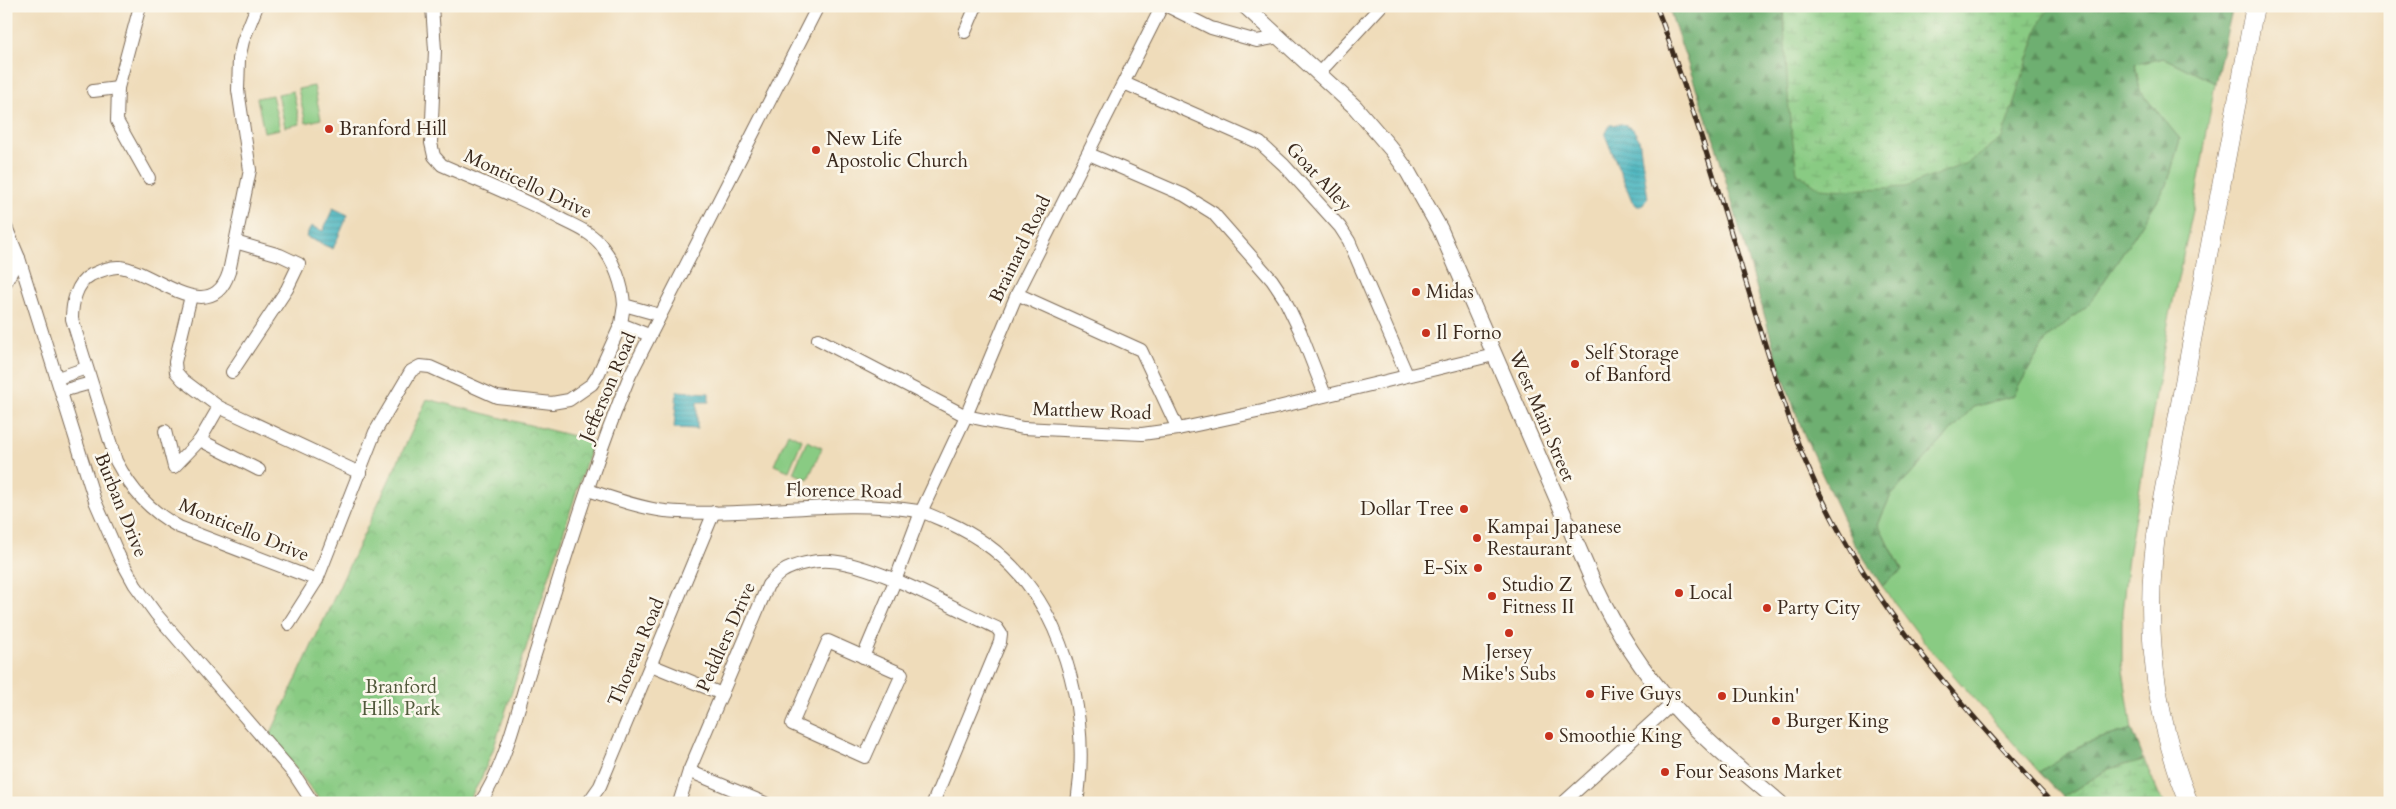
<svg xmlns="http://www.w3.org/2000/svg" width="2396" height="809" font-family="Cardo,serif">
	<defs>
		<pattern id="forest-firs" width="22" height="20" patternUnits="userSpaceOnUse" patternTransform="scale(1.25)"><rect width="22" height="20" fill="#6eaf71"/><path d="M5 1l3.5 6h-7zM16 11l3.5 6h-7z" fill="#5c8f5c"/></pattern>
		<pattern id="wetland-marsh" width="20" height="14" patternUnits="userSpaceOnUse" patternTransform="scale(1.25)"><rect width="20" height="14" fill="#89cb83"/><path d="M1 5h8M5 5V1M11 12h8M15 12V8" fill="none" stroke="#77ae71"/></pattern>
		<pattern id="park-crowns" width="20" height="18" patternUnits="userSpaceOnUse" patternTransform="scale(1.25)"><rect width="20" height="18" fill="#89cb83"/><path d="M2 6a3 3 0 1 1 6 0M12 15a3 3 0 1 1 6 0" fill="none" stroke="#77ae71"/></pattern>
		<pattern id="water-rules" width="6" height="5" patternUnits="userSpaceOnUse" patternTransform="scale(1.25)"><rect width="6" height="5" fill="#43b2bd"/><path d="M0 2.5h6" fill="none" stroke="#399199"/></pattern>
	</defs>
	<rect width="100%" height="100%" fill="#fbf7ec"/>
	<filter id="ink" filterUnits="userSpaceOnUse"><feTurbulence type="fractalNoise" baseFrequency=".02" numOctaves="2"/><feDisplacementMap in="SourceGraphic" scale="10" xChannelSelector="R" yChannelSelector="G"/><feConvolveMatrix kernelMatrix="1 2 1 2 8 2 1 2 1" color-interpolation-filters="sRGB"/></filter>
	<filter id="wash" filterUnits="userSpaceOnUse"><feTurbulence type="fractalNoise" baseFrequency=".0096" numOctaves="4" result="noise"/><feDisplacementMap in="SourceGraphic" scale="20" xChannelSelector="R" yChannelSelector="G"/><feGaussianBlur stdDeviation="1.12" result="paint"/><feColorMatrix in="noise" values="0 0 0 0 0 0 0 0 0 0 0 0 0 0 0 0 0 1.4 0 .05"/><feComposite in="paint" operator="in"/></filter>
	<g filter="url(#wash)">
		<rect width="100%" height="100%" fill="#efdcba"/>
		<g fill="#89cb83" stroke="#627a50">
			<path d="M2164,58L2215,83L2196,197L2168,324L2128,557L2122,613V663L2132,729L2085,743L2039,772L1925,643L1882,586L1902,569L1878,524L1890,497L1973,407L2013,396L2047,338L2088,305L2129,244L2167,185L2180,139L2140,91L2135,64Z"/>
			<path d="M314,86L321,119L306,123L298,89Z"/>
			<path d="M293,91L300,124L285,127L278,94Z"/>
			<path d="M272,95L280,129L264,132L257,98Z"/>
			<path d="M788,433L802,440L789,471L774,465Z"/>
			<path d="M807,441L822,448L808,479L793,473Z"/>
		</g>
		<g fill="url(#forest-firs)" stroke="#546c48">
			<path d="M1668,6H2233L2215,83L2164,58L2135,64L2140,91L2180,139L2167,185L2129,244L2088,305L2047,338L2013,396L1973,407L1890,497L1878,524L1902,570L1882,586L1854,543L1804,435L1779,366L1715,143Z"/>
			<path d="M2132,729L2144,760L2109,769L2063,797L2039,772L2085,743Z"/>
		</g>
		<g fill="url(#wetland-marsh)" stroke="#627a50">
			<path d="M1783,6H2051L2041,20L2002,138L1969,162L1905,187L1845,190L1820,188L1797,173L1789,111Z"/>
			<path d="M2144,760L2163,803H2069L2063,797L2109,769Z"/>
		</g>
		<path fill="url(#park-crowns)" stroke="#627a50" d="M427,399L593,441L493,750L480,781L467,803H322L270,735Z"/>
		<g fill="url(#water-rules)" stroke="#3f6e6e">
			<path d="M1622,124L1633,129L1639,139L1648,198L1641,206H1637L1632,201L1605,135L1610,125Z"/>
			<path d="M333,208L348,215L333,249L306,237L311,226L323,231Z"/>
			<path d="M677,391L709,393V402H697V429L674,428Z"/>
		</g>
	</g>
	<g filter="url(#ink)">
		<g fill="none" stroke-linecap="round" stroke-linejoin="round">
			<defs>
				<g id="minor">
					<path d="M140,6L118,88L117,121L149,178"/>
					<path d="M257,6L243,41L239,59L238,90L250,170L229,272C211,329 154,271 120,267C110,266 100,271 91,275C76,283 72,304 72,319L116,461C132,491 150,511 179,527L317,580"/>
					<path d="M432,6L435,50L431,143L434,156L442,165C483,183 524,199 563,220C577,227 592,233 601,245C614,261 623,285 624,305L660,315"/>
					<path d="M1167,6L1211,28L1257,41L1279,37"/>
					<path d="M965,32L976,6"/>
					<path d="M1319,73L1381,6"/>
					<path d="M1124,83L1260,143L1284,165L1340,227L1349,241L1407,375"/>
					<path d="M93,91L118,88"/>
					<path d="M1089,154L1184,195L1213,213L1272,280L1284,298L1300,331L1325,395"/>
					<path d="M6,227L19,258L95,501L119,556L135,585L156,614L294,774L313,803"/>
					<path d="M6,282L19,258"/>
					<path d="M1017,294L1141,350L1178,429"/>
					<path d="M191,296L175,362L176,372L183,380L219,407L360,473"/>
					<path d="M621,324L649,335"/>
					<path d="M818,339L966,416L1023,428L1142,434L1178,429L1262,411L1494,355"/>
					<path d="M232,372L287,289L299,264L280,255L235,242"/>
					<path d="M58,378L86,368"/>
					<path d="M62,391L91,383"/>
					<path d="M165,431L174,467L200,440L219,407"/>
					<path d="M200,440L259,470"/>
					<path d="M588,490C612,498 640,508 665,511C749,519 834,497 918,511C928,513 938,519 947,522C997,544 1032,579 1054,629C1078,684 1086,744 1077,803"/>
					<path d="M289,624L317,580L375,432L411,371L420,366L430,367L497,397L552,403L569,400L592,384L598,375L621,324L624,305"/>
					<path d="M828,641L902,674L865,757L792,724Z"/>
					<path d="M863,657L895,581L921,512L966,416L1017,294L1162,6"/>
					<path d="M651,665L722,694"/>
					<path d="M689,771L765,803"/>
					<path d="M480,803C507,763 517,709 532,664C563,567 591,469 630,375L818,6"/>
					<path d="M588,803L600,786L714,512"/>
					<path d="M679,803L689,771L768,585C772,581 777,575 782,572C794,564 816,560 830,561C876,564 953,608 997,628L1001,634L1000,642L933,803"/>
					<path d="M1563,803L1672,704"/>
				</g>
				<path id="major" d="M1245,6L1355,107L1392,150L1408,172L1440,229L1594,584C1615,628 1640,669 1673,705C1705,741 1743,771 1780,803"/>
				<path id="highway" d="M2189,803C2151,708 2142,610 2160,510L2255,6"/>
			</defs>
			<use href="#minor" stroke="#7a6855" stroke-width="14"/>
			<use href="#major" stroke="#7a6855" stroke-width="17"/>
			<use href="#highway" stroke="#7a6855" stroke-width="19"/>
			<use href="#minor" stroke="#fff" stroke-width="12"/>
			<use href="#major" stroke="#fff" stroke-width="15"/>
			<use href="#highway" stroke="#fff" stroke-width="18"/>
			<defs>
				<path id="rail" d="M1656,6C1666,30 1673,55 1682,79C1717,179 1744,281 1777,382C1787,409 1794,437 1806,463C1861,594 1956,701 2052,803"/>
			</defs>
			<use href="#rail" stroke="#3b2a1e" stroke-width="5"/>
			<use href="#rail" stroke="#fbf7ec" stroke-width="3" stroke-dasharray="9" stroke-linecap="butt"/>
		</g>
	</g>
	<g fill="#c8321e" stroke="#fbf7ec" stroke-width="2">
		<circle cx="329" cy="129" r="5"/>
		<circle cx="816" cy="150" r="5"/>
		<circle cx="1416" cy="292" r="5"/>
		<circle cx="1426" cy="333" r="5"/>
		<circle cx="1575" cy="364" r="5"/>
		<circle cx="1464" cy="509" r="5"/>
		<circle cx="1477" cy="538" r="5"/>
		<circle cx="1478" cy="568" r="5"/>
		<circle cx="1679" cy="593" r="5"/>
		<circle cx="1492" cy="596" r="5"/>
		<circle cx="1767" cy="608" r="5"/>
		<circle cx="1509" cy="633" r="5"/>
		<circle cx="1590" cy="694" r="5"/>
		<circle cx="1722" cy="696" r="5"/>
		<circle cx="1776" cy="721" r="5"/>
		<circle cx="1549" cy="736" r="5"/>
		<circle cx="1665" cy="772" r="5"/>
	</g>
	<g text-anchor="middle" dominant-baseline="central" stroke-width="5" stroke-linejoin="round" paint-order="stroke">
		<g font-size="19" fill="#3b2a1e" stroke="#fbf7ec" text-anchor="start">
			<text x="339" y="129">Branford Hill</text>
			<text x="826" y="139">New Life<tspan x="826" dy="22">Apostolic Church</tspan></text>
			<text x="1426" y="292">Midas</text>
			<text x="1436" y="333">Il Forno</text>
			<text x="1585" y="353">Self Storage<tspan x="1585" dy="22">of Banford</tspan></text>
			<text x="1454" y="509" text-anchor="end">Dollar Tree</text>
			<text x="1487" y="527">Kampai Japanese<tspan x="1487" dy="22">Restaurant</tspan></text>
			<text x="1468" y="568" text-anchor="end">E-Six</text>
			<text x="1502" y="585">Studio Z<tspan x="1502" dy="22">Fitness II</tspan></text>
			<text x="1689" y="593">Local</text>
			<text x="1777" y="608">Party City</text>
			<text x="1509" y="652" text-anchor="middle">Jersey<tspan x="1509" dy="22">Mike's Subs</tspan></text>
			<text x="1600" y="694">Five Guys</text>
			<text x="1732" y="696">Dunkin'</text>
			<text x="1786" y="721">Burger King</text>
			<text x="1559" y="736">Smoothie King</text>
			<text x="1675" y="772">Four Seasons Market</text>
		</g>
		<g font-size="19" fill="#3b2a1e" stroke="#fbf7ec">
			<text transform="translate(1319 177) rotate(47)">Goat Alley</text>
			<text transform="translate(528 184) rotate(25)">Monticello Drive</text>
			<text transform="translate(1020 249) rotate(-64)">Brainard Road</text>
			<text transform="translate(608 387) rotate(-67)">Jefferson Road</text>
			<text transform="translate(1092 411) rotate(2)">Matthew Road</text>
			<text transform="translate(1542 416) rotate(67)">West Main Street</text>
			<text transform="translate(844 491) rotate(1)">Florence Road</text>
			<text transform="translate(121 505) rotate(68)">Burban Drive</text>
			<text transform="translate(244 530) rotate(22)">Monticello Drive</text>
			<text transform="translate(726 637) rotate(-66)">Peddlers Drive</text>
			<text transform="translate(636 652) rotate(-67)">Thoreau Road</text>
		</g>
		<g font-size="19" fill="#525a3c" stroke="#fbf7ec">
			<text x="401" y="687">Branford<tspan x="401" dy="22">Hills Park</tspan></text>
		</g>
	</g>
	<rect width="2396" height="809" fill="none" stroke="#fbf7ec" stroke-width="25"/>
</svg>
